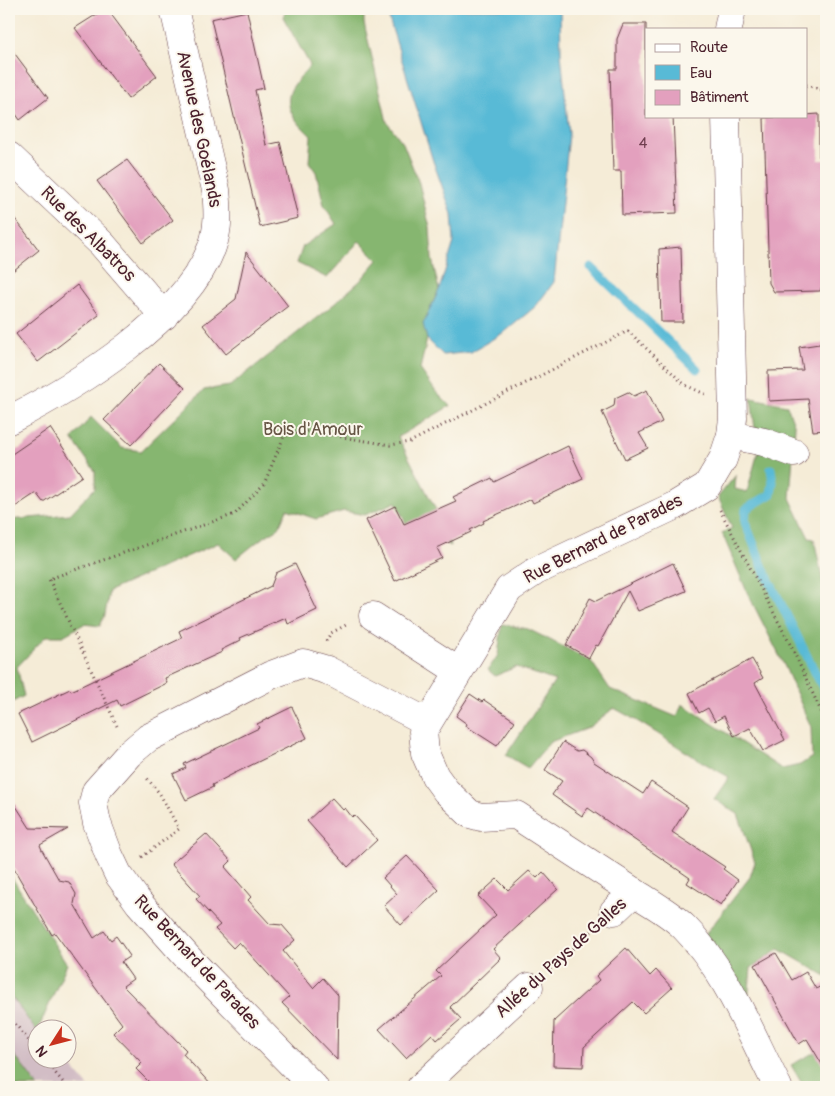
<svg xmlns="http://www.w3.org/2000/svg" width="835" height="1096" font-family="Pangolin,sans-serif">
	<rect width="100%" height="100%" fill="#fbf7ec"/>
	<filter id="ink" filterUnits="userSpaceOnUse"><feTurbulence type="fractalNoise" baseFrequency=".02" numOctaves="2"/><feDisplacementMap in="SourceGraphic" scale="10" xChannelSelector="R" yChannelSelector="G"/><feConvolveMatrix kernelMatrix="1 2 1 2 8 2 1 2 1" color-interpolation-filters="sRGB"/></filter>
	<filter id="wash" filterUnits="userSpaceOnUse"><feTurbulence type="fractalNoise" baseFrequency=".0096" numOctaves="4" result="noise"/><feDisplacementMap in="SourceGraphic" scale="20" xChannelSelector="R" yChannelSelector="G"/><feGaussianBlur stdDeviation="1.12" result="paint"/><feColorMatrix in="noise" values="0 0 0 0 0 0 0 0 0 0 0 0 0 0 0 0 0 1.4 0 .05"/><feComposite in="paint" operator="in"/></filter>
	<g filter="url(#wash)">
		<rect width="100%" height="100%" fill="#f5ecd7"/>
		<path fill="#d2bdc5" d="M9,987L40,1028H38V1058L65,1059L89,1087H38L31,1078L9,1048Z"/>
		<g fill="#86b66f" stroke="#686a4d">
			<path d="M286,9H364V23L387,122L403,143L419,183L430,228L432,259L439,290L424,322L427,339L420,369L436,392L450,406L398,437L447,531L451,546L407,526L396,502L365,515L344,511L316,519L287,509L279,528L261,539L236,559L218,543L109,591L105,615L100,626L84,624L63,636H46L17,667L24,696L9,704V520L70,514L95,488V471L72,439L91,417L122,448L141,451L204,390L230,386L334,304L360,281L378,260L359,241L327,278L297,263L303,246L336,224L324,205L316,172L309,162L311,136C299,124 281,108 292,88C297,80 304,73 310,65L283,17Z"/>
			<path d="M751,398L787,405L795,427L790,498L809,538L814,539L824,587L826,976L779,949L751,968L748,1001L705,935L750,877L755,862L738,814L714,799L729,777C689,756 654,729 614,708L588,728L550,742L528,768L506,755L555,681L516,667L495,676L488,670L498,655L502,624L528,629L560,645L591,661L610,689L677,717L682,704L782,769L800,765L812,757L811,727L785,667L747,592L722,533L732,528L718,497L736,475L735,489L747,492L758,452Z"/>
			<path d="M9,873L67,964L37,1032L9,993Z"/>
			<path d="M826,1046V1081L814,1087H804L791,1065Z"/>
			<path d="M9,1048L38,1087H9Z"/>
		</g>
		<path fill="#58bad6" stroke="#516c80" d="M386,9H560L561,53L569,134L554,282L536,306L506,331L471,352L443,355L427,339L423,324L439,290L454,242L452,214L433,161Z"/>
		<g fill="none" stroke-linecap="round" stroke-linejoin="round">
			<g stroke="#58bad6" stroke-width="9">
				<path d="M591,267L697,369"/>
				<path d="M771,469L773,482L771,494L746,509L745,522L764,570L826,694"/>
			</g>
		</g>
		<g id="blocks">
			<g fill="#e3a0be">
				<path d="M105,9H107L157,76L128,99L75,28Z"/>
				<path d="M247,11L264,88L255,90L266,145L280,142L298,218L260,227L211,19Z"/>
				<path d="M623,24H646V116H673L677,213L622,215L621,171H613L610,69H617V39Z"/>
				<path d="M9,46L48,98L20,120L9,104Z"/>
				<path d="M819,114V160H826V262L823,263L824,281L820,291L774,292L769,283L764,118Z"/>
				<path d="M127,160L173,220L143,243L97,181Z"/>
				<path d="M9,211L39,250L9,274Z"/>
				<path d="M681,247L683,322H661L659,249Z"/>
				<path d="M246,252L288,306L226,354L203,325L236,299Z"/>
				<path d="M77,285L99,315L38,362L16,334Z"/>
				<path d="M826,343V430L813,431L808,399L769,401L768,371L803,370L799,347Z"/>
				<path d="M159,363L185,388L131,445L104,420Z"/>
				<path d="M647,390L662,422L639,433L648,448L625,459L602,412L614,406L615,398L628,392L634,396Z"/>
				<path d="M50,428L82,476L43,502L36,493L9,511V456Z"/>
				<path d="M568,446L583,479L533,503L531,499L483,521L484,523L470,530L471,532L437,548L442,558L395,581L366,520L395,506L404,524L456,501L453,497L492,478L494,482Z"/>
				<path d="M673,563L686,591L638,611L628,591L598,646L596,645L589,658L566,645L590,598L596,601Z"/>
				<path d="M295,564L317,610L288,624L286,618L240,638L241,640L221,650L222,652L165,678L167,683L120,706L117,700L32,742L18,714L70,689L71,691L182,638L179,631L271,586L276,573Z"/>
				<path d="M752,659L763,678L755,683L785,740L763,751L750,728L734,736L724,716L715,721L708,708L699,713L689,693Z"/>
				<path d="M470,694L482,702L484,700L515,721L497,746L466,726L467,724L456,716Z"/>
				<path d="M292,707L307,738L233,774L212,785L213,787L186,800L173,774L186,768L184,764L259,728L257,724Z"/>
				<path d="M563,742L577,751L582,750L591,757L594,762L643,794L651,782L688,807L672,832L725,867L723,869L738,880L721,905L687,883L690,878L588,808L582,816L552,795L562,781L545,770Z"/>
				<path d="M9,795L30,828L68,829L40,845L42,850L59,880L69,882L76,894L74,904L94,938L104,931L111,940L116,936L130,956L121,962L133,979L123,986L186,1050L183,1054L213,1087H154L136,1069L142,1063L113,1033L122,1024L55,933L52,935L9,860Z"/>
				<path d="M332,798L343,810L345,808L352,817L354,815L377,840L348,867L307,821Z"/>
				<path d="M206,834L231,861L225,867L251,897L248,900L270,924L282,925L295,940L283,951L313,988L323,978L338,995L337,1060L282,1003L289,997L239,942L233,948L215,929L220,925L196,899L200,896L171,864Z"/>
				<path d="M407,856L439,890L401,925L384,906L397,894L383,878Z"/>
				<path d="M529,871L537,878L543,872L558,889L493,949L501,958L450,1007L461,1019L437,1040L432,1034L406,1058L379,1029L441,976L436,971L496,915L478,896L497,879L508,890Z"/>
				<path d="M626,948L650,976L656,970L672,988L644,1013L633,1002L584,1047L583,1067L553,1066L554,1021L599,980L596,976Z"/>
				<path d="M776,953L792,980L806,972L816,989L826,983V1071L807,1039L799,1044L755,965Z"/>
			</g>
		</g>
	</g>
	<g filter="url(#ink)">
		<use href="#blocks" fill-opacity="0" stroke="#643e45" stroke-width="1"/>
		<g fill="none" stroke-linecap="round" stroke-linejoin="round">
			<defs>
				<g id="street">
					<path d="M728,29L732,9"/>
					<path d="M9,156L102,244L164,316"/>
					<path d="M9,420C76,386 184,320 212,247C219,228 218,210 216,190L174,9"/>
					<path d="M731,435L764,442L794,453"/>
					<path d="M373,616L458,671"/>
					<path d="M634,892C651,903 670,913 684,927C726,969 751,1035 778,1087"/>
					<path d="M614,911L634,892L516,815L481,817L470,814L446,791L435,776L425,753L423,731L509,589L536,571L674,506L707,486L723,459L731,435L733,418L726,116"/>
					<path d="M314,1087L188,958L139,903L118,874L109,855L97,823L93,803L96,791L129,754L148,738L271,675L303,663L327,670L427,722"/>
					<path d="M421,1087L529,987"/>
				</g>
			</defs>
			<use href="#street" stroke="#643e45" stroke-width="29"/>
			<g stroke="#643e45" stroke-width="3" stroke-dasharray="1 4" stroke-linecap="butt">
				<path d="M806,85L826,91"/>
				<path d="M720,510L791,646L826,722"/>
				<path d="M326,641L331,633L346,625"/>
				<path d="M117,726L49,579L235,514L264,484L284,436L307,431L390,445L410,442L628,331L685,385L705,394"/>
				<path d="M142,857L179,829L160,794L146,777"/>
				<path d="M550,969L593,930"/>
				<path d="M9,1016L38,1052"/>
				<path d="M43,1058L67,1087"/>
			</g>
			<use href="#street" stroke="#fff" stroke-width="28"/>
		</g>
	</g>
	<g text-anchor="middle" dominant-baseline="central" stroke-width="4" stroke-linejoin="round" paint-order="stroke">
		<g font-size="15" fill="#703f50">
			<text x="643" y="143">4</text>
		</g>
		<g font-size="18" fill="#4a1f2b" stroke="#fbf7ec">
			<text transform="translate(199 129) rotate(78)">Avenue des Goélands</text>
			<text transform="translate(88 234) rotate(45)">Rue des Albatros</text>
			<text transform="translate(603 539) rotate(-27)">Rue Bernard de Parades</text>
			<text transform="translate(561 958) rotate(-42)">Allée du Pays de Galles</text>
			<text transform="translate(197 962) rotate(47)">Rue Bernard de Parades</text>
		</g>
		<g font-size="18" fill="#665545" stroke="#fbf7ec">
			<text x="313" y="429">Bois d'Amour</text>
		</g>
	</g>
	<rect width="835" height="1096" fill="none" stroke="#fbf7ec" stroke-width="30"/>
	<rect x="645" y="28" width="162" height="90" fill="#fbf7ec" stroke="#b4a19f"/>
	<rect x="655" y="44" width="25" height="8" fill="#ffffff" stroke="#b4a19f"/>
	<text x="690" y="52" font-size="15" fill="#4a1f2b">Route</text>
	<rect x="655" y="65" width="25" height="15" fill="#58bad6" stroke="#b4a19f"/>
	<text x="690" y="78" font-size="15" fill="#4a1f2b">Eau</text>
	<rect x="655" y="90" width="25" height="15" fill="#e3a0be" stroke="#b4a19f"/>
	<text x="690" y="102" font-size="15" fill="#4a1f2b">Bâtiment</text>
	<g transform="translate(52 1044) rotate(234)"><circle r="24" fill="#fbf7ec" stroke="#b4a19f"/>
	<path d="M0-4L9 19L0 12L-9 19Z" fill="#c8321e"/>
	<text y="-8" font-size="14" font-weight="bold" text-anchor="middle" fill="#4a1f2b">N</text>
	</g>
</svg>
